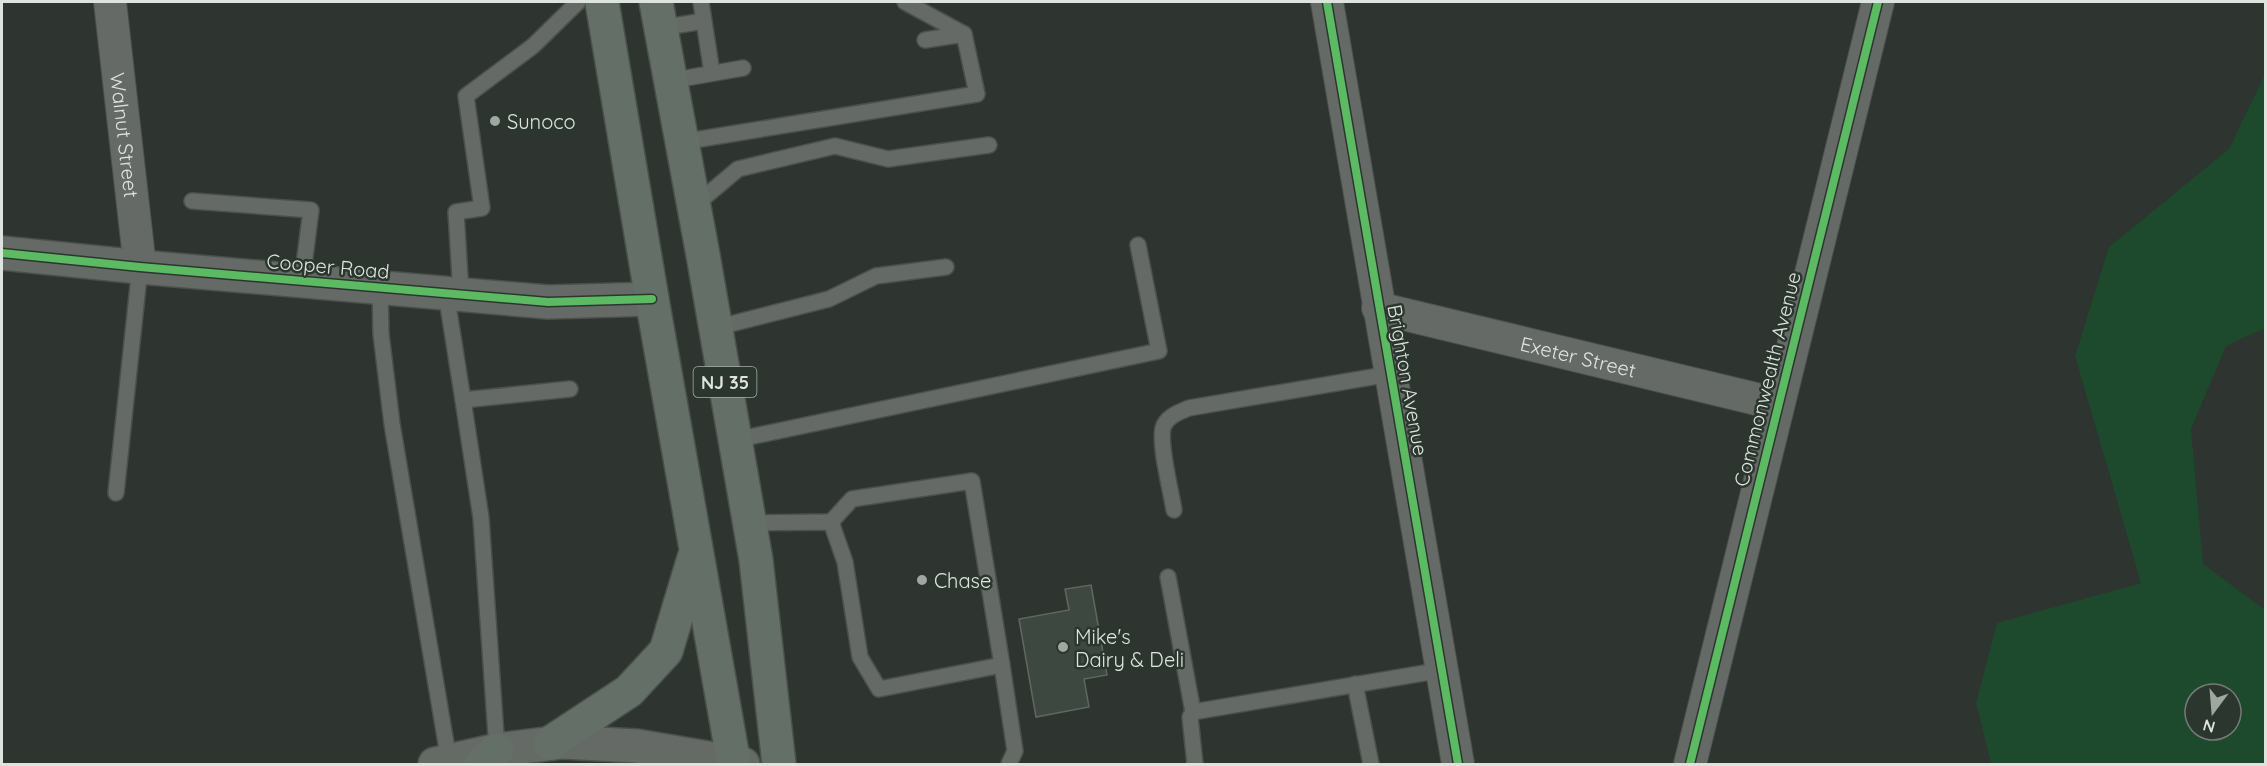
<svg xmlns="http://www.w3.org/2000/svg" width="2267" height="766" font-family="Quicksand,sans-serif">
	<rect width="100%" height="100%" fill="#2e342f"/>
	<path fill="#1d492c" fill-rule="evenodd" d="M2265,74V328L2226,346L2191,429L2203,564L2265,610V764H1991L1976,703L1997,623L2141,583L2075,356L2109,247L2229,149ZM2195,694H2231V730H2195Z"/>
	<path fill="#3d4940" stroke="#616662" stroke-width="1.5" d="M1091,585L1107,675L1084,679L1089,707L1036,717L1019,619L1069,610L1065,589Z"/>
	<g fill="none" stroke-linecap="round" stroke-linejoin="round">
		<defs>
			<g id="lane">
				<path d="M701,2L712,73"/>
				<path d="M905,2L964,34"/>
				<path d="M660,28L704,21"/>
				<path d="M669,81L743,68"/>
				<path d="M682,142L977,94L964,34L925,40"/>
				<path d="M192,201L311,210L302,280"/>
				<path d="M694,206L738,169L835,146L888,159L989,145"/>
				<path d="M380,287L381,334L392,424L449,761"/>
				<path d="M446,293L463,400L570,389"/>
				<path d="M461,294L456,212L482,208L466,96L533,46L578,2"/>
				<path d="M715,328L829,299L876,276L946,267"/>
				<path d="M463,400L481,518L497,750"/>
				<path d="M735,440L1159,351L1138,245"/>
				<path d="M116,493L140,267"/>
				<path d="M1174,510C1171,491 1159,445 1163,428C1166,417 1179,412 1189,408L1390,374"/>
				<path d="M831,522L852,499L972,481L1002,665"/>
				<path d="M749,523L831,522L845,562L860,657L879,689L1002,665L1015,751L1009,764"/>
				<path d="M1168,577L1193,712L1190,717L1195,764"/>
				<path d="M1355,684L1371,764"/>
				<path d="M1193,712L1442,670"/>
			</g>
			<g id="street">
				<path id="s1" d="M110,2L140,267"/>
				<path d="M1327,2L1458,764"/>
				<path id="s2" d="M1378,308L1777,404"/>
				<path d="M1690,764L1878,2"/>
			</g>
			<g id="secondary">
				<path d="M2,253L140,267L548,302L652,299"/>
				<path d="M435,764L497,750L562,742L637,746L743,764"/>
			</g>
			<g id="highway">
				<path d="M602,2L652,299L734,764"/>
				<path d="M656,2L703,255L756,560L779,764"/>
				<path d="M550,743L629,691L666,651L694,558"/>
				<path d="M481,764L497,750"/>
			</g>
		</defs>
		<use href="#lane" stroke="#4a504b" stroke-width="18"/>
		<use href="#street" stroke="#4a504b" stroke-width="34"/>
		<use href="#secondary" stroke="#4a504b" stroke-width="36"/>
		<use href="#highway" stroke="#4a504b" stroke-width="36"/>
		<use href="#lane" stroke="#656a66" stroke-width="15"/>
		<use href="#street" stroke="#656a66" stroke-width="32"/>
		<use href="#secondary" stroke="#656a66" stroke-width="33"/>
		<use href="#highway" stroke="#647067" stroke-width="33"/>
		<defs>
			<g id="cycleway">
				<path d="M1327,2L1458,764"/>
				<path d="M2,253L140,267L548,302L652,299"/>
				<path d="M1690,764L1878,2"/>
			</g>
		</defs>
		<use href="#cycleway" stroke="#2b372e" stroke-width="11"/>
		<use href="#cycleway" stroke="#5cba63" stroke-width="8"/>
	</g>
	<g fill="#a0a6a1" stroke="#2b372e" stroke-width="2">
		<circle cx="495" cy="121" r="6"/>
		<circle cx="922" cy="580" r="6"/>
		<circle cx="1063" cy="647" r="6"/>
	</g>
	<g text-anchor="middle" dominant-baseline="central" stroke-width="5" stroke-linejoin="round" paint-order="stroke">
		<rect fill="#2b372e" stroke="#a8b0a9" stroke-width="1.5" x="693.5" y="367" width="63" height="30" rx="4.5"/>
		<g font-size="18" font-weight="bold" fill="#dde4de">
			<text x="725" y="382">NJ 35</text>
		</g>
		<g font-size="20" fill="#dde4de" stroke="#2b372e" text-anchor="start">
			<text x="507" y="121">Sunoco</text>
			<text x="934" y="580">Chase</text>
			<text x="1075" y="636">Mike's<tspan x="1075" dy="23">Dairy &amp; Deli</tspan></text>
		</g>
		<g font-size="20" fill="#dde4de" stroke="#2b372e">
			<text stroke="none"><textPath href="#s1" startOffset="134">Walnut Street</textPath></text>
			<text transform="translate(328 266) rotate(5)">Cooper Road</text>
			<text stroke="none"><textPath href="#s2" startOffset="206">Exeter Street</textPath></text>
			<text transform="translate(1767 379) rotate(-76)">Commonwealth Avenue</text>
			<text transform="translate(1408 380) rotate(80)">Brighton Avenue</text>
		</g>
	</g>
	<rect width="2267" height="766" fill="none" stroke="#dde4de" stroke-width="6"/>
	<g transform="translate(2213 712) rotate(196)"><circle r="28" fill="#2b372e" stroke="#727c74" stroke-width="1.5"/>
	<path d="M0-4.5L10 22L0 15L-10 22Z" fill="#a0a6a1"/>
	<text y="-9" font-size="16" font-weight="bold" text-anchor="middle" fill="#dde4de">N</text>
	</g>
</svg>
